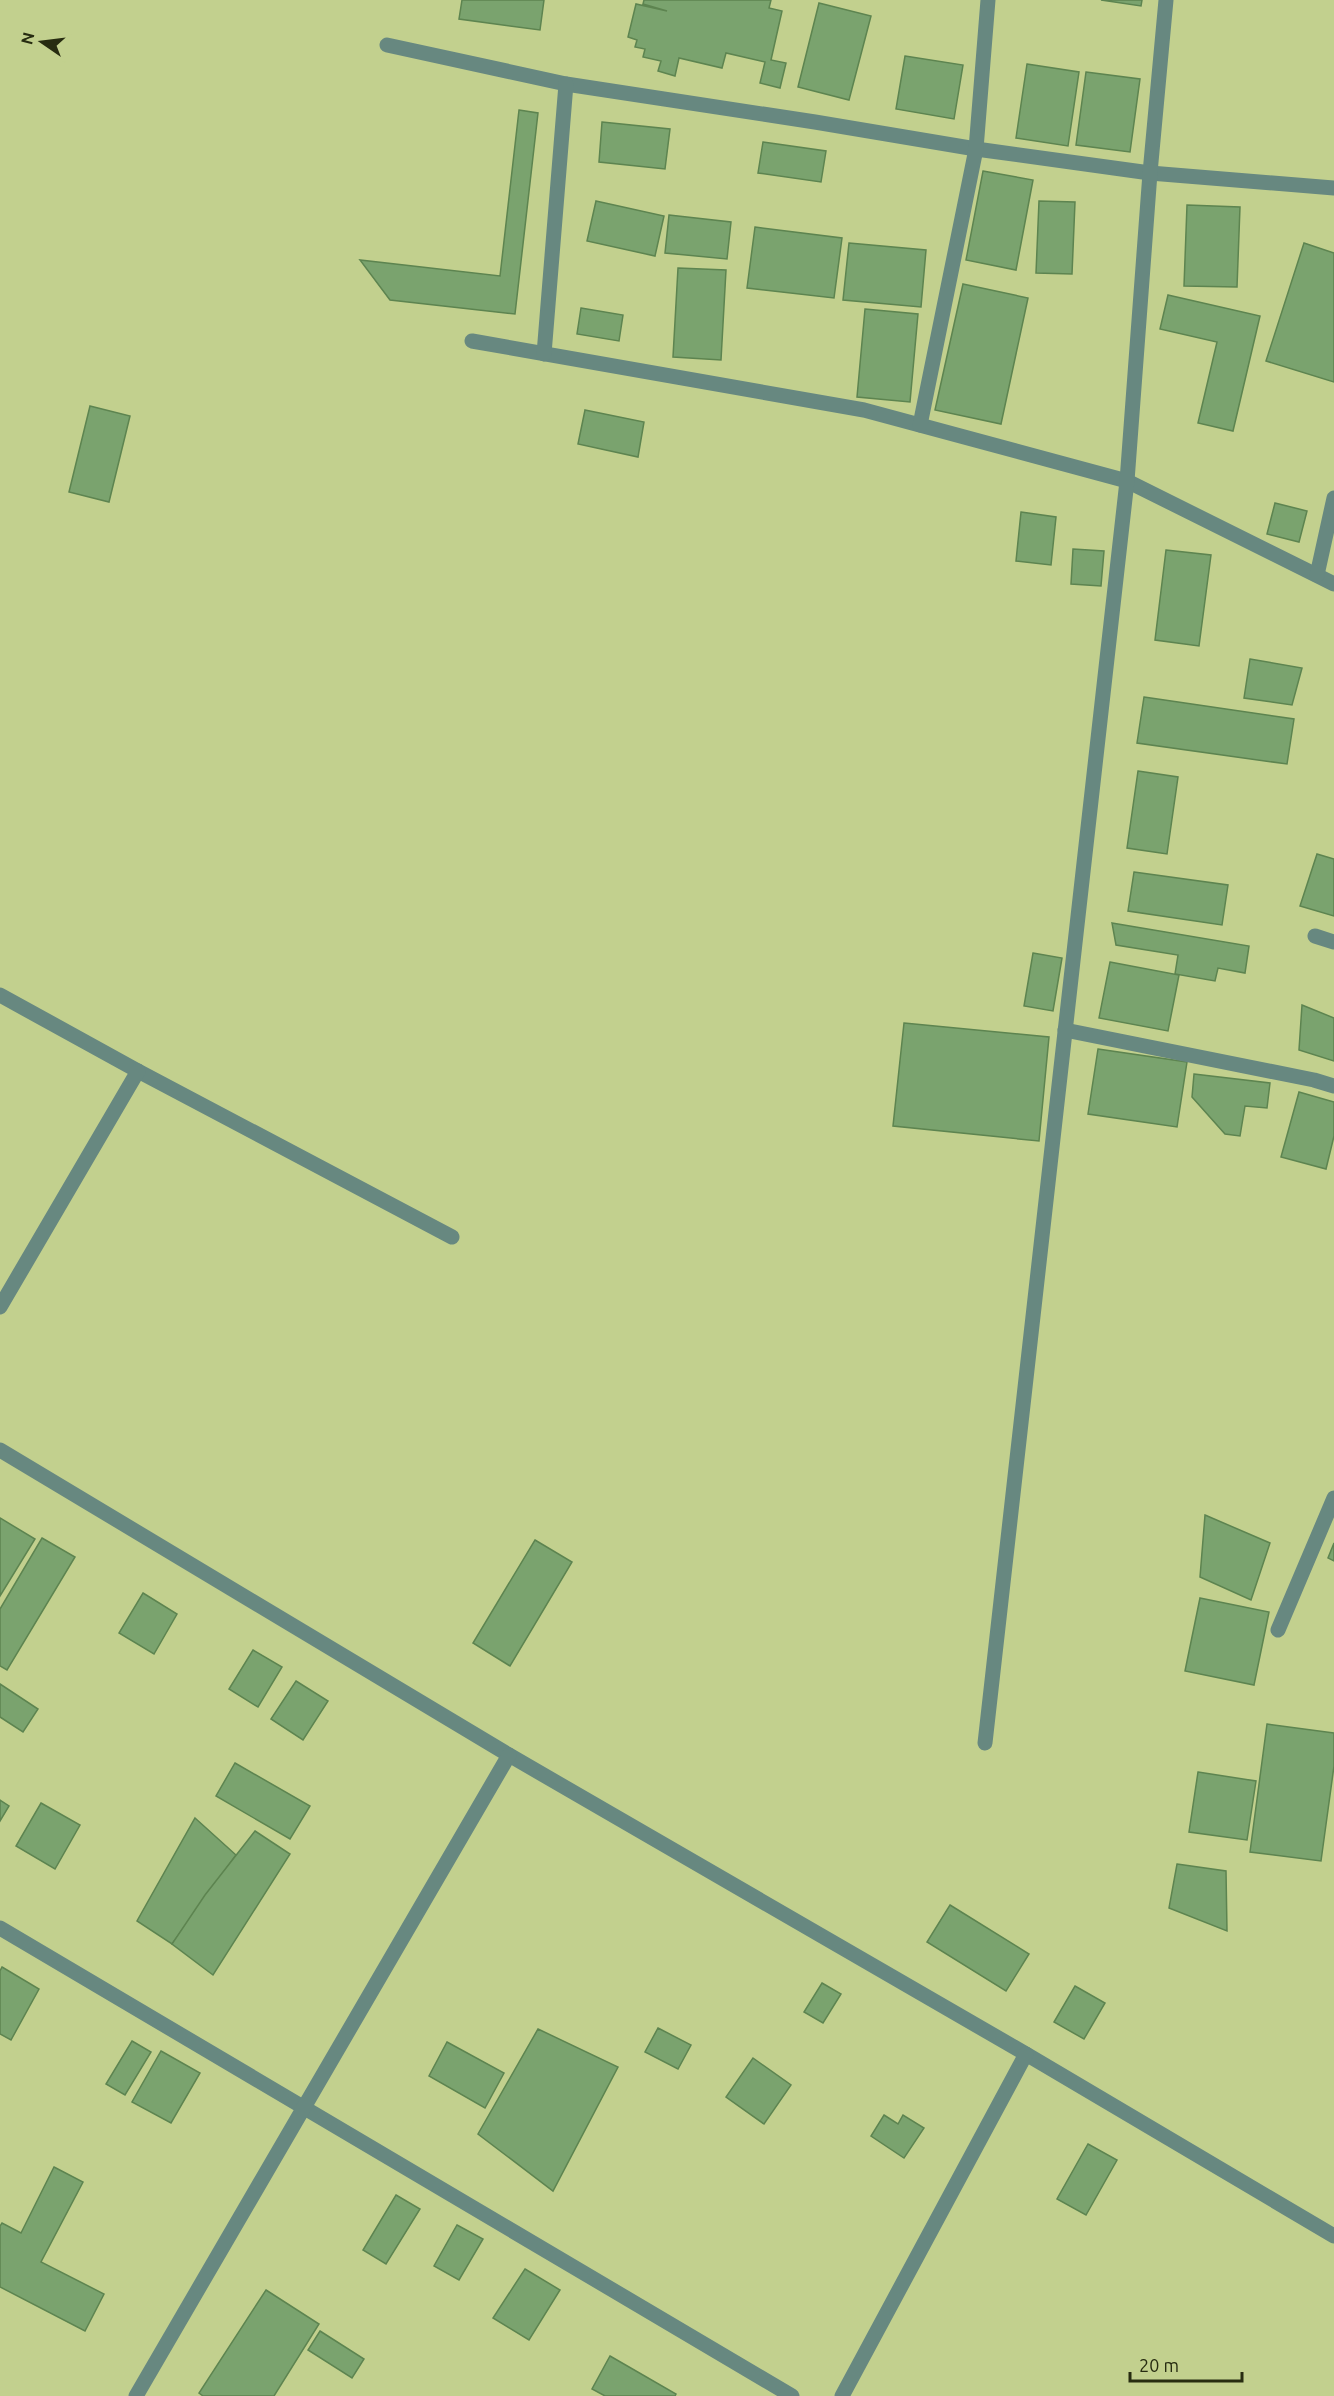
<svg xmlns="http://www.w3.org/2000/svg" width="1334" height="2396" font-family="Ubuntu,sans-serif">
	<rect width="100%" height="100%" fill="#c2d08e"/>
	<g fill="#7aa36e" stroke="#5d8450" stroke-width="1.5">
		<path d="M462,0H544L540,30L459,19Z"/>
		<path d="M644,0H771L769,8L782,11L771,60L786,63L780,88L760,83L765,62L726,53L722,68L679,58L675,76L658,71L661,61L643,57L645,49L635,47L637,40L628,37L636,4L667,11L643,4Z"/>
		<path d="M1101,0H1142L1141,6Z"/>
		<path d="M819,3L871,16L849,100L798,87Z"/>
		<path d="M905,56L963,65L954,119L896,109Z"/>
		<path d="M1027,64L1079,72L1068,146L1016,138Z"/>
		<path d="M1086,72L1140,79L1130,152L1076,145Z"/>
		<path d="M519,110L538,113L515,314L390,300L360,260L500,276Z"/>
		<path d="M602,122L670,129L665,169L599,162Z"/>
		<path d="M763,142L826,151L821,182L758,173Z"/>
		<path d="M983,171L1033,180L1016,270L966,260Z"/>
		<path d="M596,201L664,216L655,256L587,241Z"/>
		<path d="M1039,201L1075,202L1072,274L1036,273Z"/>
		<path d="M1187,205L1240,207L1237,287L1184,286Z"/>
		<path d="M669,215L731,222L727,259L665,253Z"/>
		<path d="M755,227L842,238L834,298L747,288Z"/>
		<path d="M849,243L926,250L921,307L843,300Z"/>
		<path d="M1304,243L1334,253V382L1266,361Z"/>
		<path d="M678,268L726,270L721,360L673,357Z"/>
		<path d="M963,284L1028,298L1001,424L935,410Z"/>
		<path d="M1168,295L1260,316L1233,431L1198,423L1217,342L1160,329Z"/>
		<path d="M581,308L623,315L619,341L577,334Z"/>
		<path d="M865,309L918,314L910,402L857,397Z"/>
		<path d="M90,406L130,416L109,502L69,492Z"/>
		<path d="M585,410L644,422L638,457L578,444Z"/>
		<path d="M1275,503L1307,511L1299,542L1267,534Z"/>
		<path d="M1021,512L1056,517L1051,565L1016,561Z"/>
		<path d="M1073,549L1104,551L1101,586L1071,584Z"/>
		<path d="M1166,550L1211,555L1199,646L1155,640Z"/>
		<path d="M1250,659L1302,668L1292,705L1244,698Z"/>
		<path d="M1144,697L1294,719L1287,764L1137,743Z"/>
		<path d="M1138,771L1178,777L1167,854L1127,848Z"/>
		<path d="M1317,854L1334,859V916L1300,906Z"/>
		<path d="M1134,872L1228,885L1222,925L1128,911Z"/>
		<path d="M1112,923L1249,946L1245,973L1218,968L1215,981L1175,974L1178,955L1116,945Z"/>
		<path d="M1033,953L1062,958L1053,1011L1024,1006Z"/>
		<path d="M1110,962L1179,975L1168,1031L1099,1018Z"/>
		<path d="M1302,1005L1334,1018V1061L1299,1050Z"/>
		<path d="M904,1023L1049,1037L1039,1141L893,1126Z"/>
		<path d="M1098,1049L1187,1062L1177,1127L1088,1114Z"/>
		<path d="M1194,1074L1270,1083L1267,1108L1245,1106L1240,1136L1225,1134L1192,1097Z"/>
		<path d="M1299,1092L1334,1102V1136L1326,1169L1281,1157Z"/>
		<path d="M1205,1515L1270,1543L1251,1600L1200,1577Z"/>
		<path d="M0,1518L35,1539L0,1596Z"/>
		<path d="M42,1538L75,1557L7,1670L0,1666V1609Z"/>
		<path d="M535,1540L572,1562L510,1666L473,1643Z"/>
		<path d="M1334,1543V1561L1328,1558Z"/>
		<path d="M143,1593L177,1614L154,1654L119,1633Z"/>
		<path d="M1200,1598L1269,1612L1254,1685L1185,1671Z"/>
		<path d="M253,1650L282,1667L258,1707L229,1689Z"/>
		<path d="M296,1681L328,1701L303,1740L271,1719Z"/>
		<path d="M0,1684L38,1709L23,1732L0,1717Z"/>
		<path d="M1267,1724L1334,1733V1766L1321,1861L1250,1852Z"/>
		<path d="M235,1763L310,1806L290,1839L216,1796Z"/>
		<path d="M1198,1772L1256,1781L1247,1840L1189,1832Z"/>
		<path d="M0,1800L9,1806L0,1821Z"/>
		<path d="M41,1803L80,1825L55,1869L16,1846Z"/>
		<path d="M195,1818L236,1855L172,1944L137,1921Z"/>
		<path d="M255,1831L290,1854L213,1975L172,1944L205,1895Z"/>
		<path d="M1177,1864L1226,1871L1227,1931L1169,1908Z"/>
		<path d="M950,1905L1029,1954L1006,1991L927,1942Z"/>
		<path d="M2,1967L39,1989L11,2040L0,2034V1971Z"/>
		<path d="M822,1983L841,1994L823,2023L804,2012Z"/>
		<path d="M1075,1986L1105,2003L1084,2039L1054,2022Z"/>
		<path d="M658,2028L691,2045L678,2069L645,2052Z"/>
		<path d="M538,2029L618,2067L553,2191L478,2134Z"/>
		<path d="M132,2041L151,2052L125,2095L106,2084Z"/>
		<path d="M447,2042L504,2073L485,2108L429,2076Z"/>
		<path d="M161,2051L200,2073L171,2123L132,2102Z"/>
		<path d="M753,2058L791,2085L764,2124L726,2097Z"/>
		<path d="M884,2115L898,2124L903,2115L924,2128L904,2158L871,2136Z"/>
		<path d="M1088,2144L1117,2160L1086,2215L1057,2199Z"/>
		<path d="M54,2167L83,2182L41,2262L104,2294L85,2331L0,2287V2226L2,2223L21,2233Z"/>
		<path d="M396,2195L420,2209L386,2264L363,2250Z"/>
		<path d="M457,2225L483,2239L459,2280L434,2266Z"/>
		<path d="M525,2269L560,2290L529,2340L493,2318Z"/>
		<path d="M266,2290L319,2324L274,2396H203L199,2393Z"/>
		<path d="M320,2331L364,2359L352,2378L308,2350Z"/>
		<path d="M610,2356L676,2394L675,2396H605L592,2389Z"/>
	</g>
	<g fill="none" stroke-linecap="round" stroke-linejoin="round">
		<g stroke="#678880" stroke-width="15">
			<path d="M387,45L566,84L815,122L976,149L1150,173L1334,188"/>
			<path d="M472,341L864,410L1127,481L1334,584"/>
			<path d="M544,354L566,84"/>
			<path d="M920,425L976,149L988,0"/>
			<path d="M1317,575L1334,498"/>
			<path d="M1315,936L1334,942"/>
			<path d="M0,995L138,1071L452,1237"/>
			<path d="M1065,1030L1314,1080L1334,1086"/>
			<path d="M0,1307L138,1071"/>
			<path d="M0,1450L509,1755L1026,2054L1334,2236"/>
			<path d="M1278,1630L1334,1498"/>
			<path d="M985,1743L1127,481L1150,173L1166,0"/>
			<path d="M0,1928L792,2396"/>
			<path d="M136,2396L509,1755"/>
			<path d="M842,2396L1026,2054"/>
		</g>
	</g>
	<g transform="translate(42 42) rotate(284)" stroke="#c2d08e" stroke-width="4.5" paint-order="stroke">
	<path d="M0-4.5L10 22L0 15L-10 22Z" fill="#272c11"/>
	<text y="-9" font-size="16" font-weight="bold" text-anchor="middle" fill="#272c11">N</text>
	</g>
	<path d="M1130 2372v9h112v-9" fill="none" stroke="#272c11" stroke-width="3"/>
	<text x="1139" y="2372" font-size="18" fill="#272c11" stroke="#c2d08e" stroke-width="4.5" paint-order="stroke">20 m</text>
</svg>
